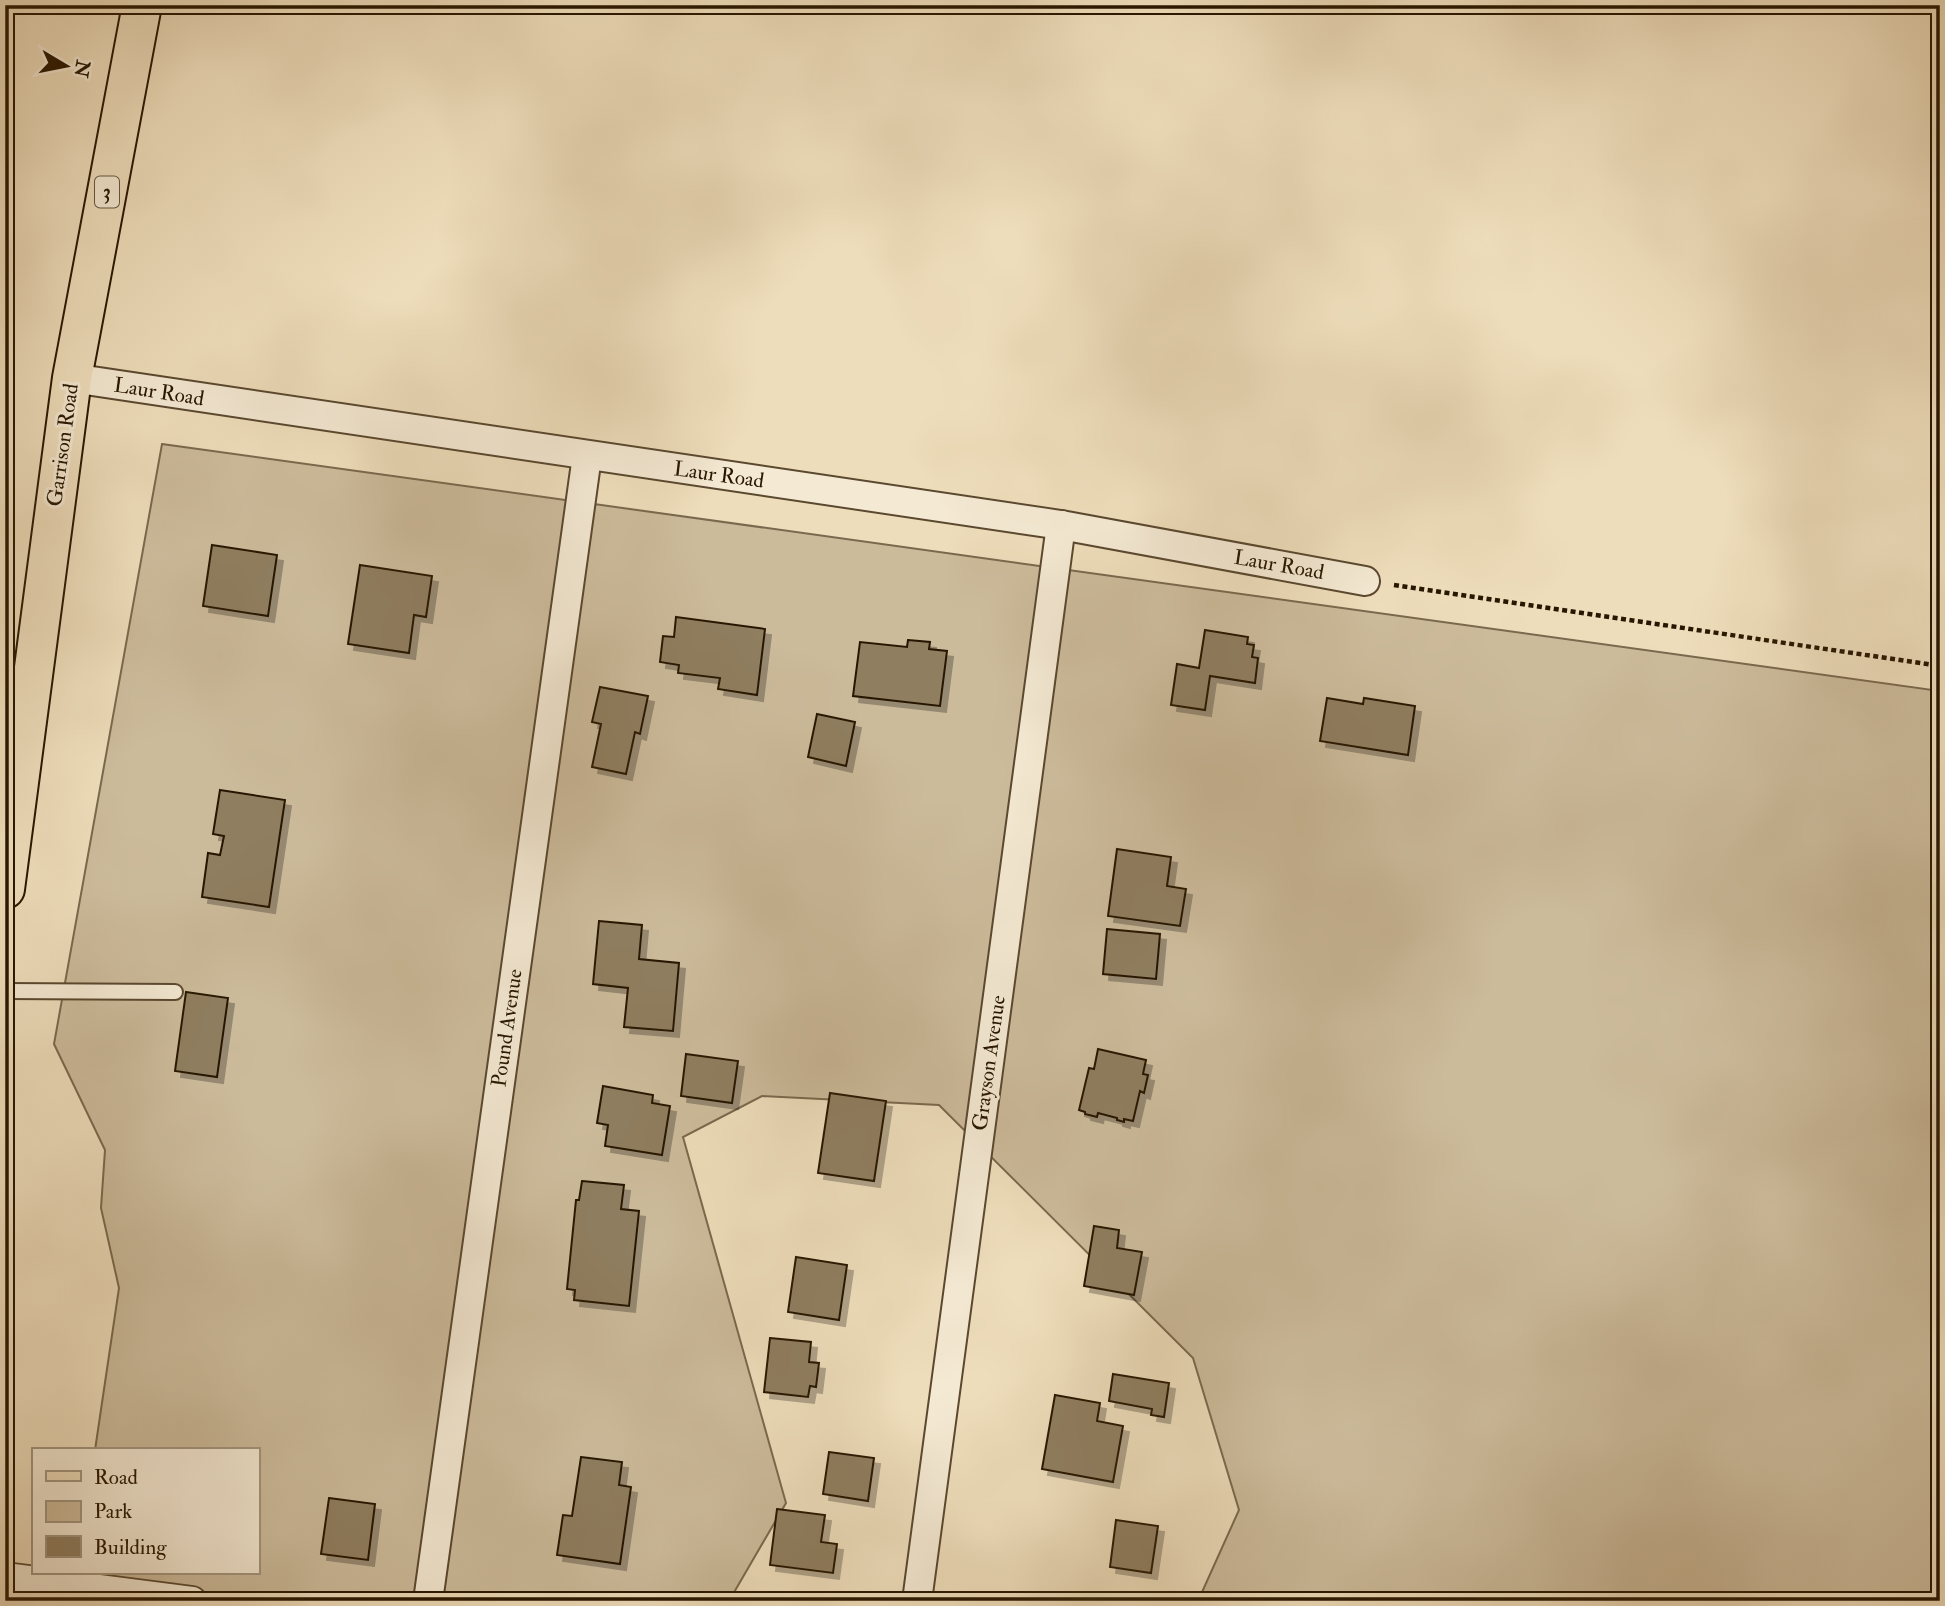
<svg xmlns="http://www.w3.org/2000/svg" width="1945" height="1606" font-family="'IM FELL Double Pica',serif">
	<defs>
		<filter id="shadow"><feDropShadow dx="6" dy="6" stdDeviation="0" flood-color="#0004"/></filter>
	</defs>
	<rect width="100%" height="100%" fill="#edb"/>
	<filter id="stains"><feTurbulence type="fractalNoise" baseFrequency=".00286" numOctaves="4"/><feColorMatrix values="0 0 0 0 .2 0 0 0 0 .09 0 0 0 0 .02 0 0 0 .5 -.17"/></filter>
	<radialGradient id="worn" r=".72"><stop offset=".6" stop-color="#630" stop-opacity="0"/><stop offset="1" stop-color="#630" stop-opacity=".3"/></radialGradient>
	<path fill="#ccbb9b" stroke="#7a694e" stroke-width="2" d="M162,444L1940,691V1601H1198L1239,1510L1193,1358L939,1105L762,1096L683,1137L786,1503L729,1601H39L53,1573H257V1450H95L119,1288L101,1208L105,1150L54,1044Z"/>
	<g fill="#8f7e61" stroke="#281700" stroke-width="2" filter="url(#shadow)">
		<path d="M212,545L277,555L268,616L203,606Z"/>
		<path d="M360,565L432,576L426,617L414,615L409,653L348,644Z"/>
		<path d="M676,617L765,629L757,695L718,689L720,678L678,673L679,665L660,662L663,636L674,637Z"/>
		<path d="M1205,630L1248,637L1247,644L1254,645L1252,657L1258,658L1255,683L1210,676L1205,710L1171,705L1177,664L1199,668Z"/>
		<path d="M908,640L930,642L929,649L947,651L940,706L853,696L860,642L907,647Z"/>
		<path d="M600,687L648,696L640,734L635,732L626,774L592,767L601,724L592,722Z"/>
		<path d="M1327,698L1363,704L1364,698L1415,706L1408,755L1320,741Z"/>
		<path d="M817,714L855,722L846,766L808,757Z"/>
		<path d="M220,790L285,800L269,907L202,897L208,853L220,855L224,836L213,834Z"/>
		<path d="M1117,849L1171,857L1167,886L1186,889L1180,926L1108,916Z"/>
		<path d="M599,921L642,925L639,959L679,963L673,1031L624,1027L628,988L593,984Z"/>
		<path d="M1107,929L1160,934L1156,979L1103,974Z"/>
		<path d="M186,992L228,998L217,1077L175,1071Z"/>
		<path d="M1098,1049L1146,1060L1143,1074L1148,1075L1144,1093L1140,1091L1133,1121L1124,1119V1122L1117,1120V1118L1098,1113L1097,1117L1085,1114V1112L1079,1110L1089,1068L1094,1069Z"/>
		<path d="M686,1054L738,1061L732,1103L681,1096Z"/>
		<path d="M603,1086L653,1095L652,1103L670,1106L662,1155L605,1146L608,1125L597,1123Z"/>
		<path d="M830,1093L886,1101L874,1181L818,1173Z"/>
		<path d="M582,1181L624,1185L621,1209L639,1211L629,1306L574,1300L575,1290L567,1289L576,1200H579Z"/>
		<path d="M1094,1226L1119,1230L1117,1248L1142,1252L1134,1295L1084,1286Z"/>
		<path d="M796,1257L847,1265L839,1320L788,1312Z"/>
		<path d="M770,1338L811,1342L809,1362L819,1363L816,1387L810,1386L808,1397L764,1392Z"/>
		<path d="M1113,1374L1169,1383L1164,1417L1151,1415L1152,1409L1109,1401Z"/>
		<path d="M1055,1395L1100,1403L1097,1421L1123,1426L1113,1482L1042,1469Z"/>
		<path d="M829,1452L874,1458L868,1501L823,1494Z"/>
		<path d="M581,1457L622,1462L619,1485L631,1487L620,1564L557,1555L563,1515L572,1516Z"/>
		<path d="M329,1498L375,1504L368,1560L321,1554Z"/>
		<path d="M777,1509L825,1515L821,1542L837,1544L833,1573L770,1565Z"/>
		<path d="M1116,1520L1158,1526L1151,1573L1110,1567Z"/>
	</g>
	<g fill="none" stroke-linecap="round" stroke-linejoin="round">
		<defs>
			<path id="lane" d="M5,991L175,992"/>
			<g id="street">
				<path d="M72,378L1061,525L1365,581"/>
				<path d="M5,1577L192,1601"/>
				<path d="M428,1601L587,456"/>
				<path d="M917,1601L1061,525"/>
			</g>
			<path id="primary" d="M5,889L72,378L142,5"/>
		</defs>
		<use href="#lane" stroke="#5a482f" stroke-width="18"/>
		<use href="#street" stroke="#5a482f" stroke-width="32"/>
		<use href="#primary" stroke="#281700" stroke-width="42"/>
		<path stroke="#281700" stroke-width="4.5" stroke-dasharray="5 3.5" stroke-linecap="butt" d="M1394,585L1940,666"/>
		<use href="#lane" stroke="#f4e9d3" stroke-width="14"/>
		<use href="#street" stroke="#f4e9d3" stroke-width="28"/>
		<use href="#primary" stroke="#edb" stroke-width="38"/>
	</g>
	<g text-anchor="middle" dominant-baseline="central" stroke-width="6" stroke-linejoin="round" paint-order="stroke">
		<rect fill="#f4e9d3" stroke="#65563f" stroke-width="2" x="95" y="176.5" width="24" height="31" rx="5"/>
		<g font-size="19" font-weight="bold" fill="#281700">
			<text x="107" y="192">3</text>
		</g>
		<g font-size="21" fill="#281700" stroke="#f4e9d3">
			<text transform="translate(159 392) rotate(9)">Laur Road</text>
			<text transform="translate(63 445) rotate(-82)">Garrison Road</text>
			<text transform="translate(719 475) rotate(8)">Laur Road</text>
			<text transform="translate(1279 565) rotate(10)">Laur Road</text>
			<text transform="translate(507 1028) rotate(-82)">Pound Avenue</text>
			<text transform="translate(989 1063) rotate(-82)">Grayson Avenue</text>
		</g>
	</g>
	<rect width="1945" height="1606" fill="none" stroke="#edb" stroke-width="28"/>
	<rect x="7" y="7" width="1931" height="1592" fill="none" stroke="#281700" stroke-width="3.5"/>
	<rect x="14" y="14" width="1917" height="1578" fill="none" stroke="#281700" stroke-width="2"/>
	<rect x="32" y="1448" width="228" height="126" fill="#f4e9d3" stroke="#a2957f" stroke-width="2"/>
	<rect x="46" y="1471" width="35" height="10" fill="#eeddbb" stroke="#a2957f" stroke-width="2"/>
	<text x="94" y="1484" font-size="21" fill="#281700">Road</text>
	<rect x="46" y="1501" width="35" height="21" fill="#ccbb9b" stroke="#a2957f" stroke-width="2"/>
	<text x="94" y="1518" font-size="21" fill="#281700">Park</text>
	<rect x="46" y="1536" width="35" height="21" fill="#8f7e61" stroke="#a2957f" stroke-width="2"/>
	<text x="94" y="1554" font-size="21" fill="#281700">Building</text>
	<g transform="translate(66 66) rotate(100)" stroke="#f4e9d3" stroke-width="5" paint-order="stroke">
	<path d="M0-5L12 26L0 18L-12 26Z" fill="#281700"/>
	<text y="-10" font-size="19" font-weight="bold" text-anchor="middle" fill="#281700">N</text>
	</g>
	<rect width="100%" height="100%" filter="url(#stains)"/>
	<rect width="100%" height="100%" fill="url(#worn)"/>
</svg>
